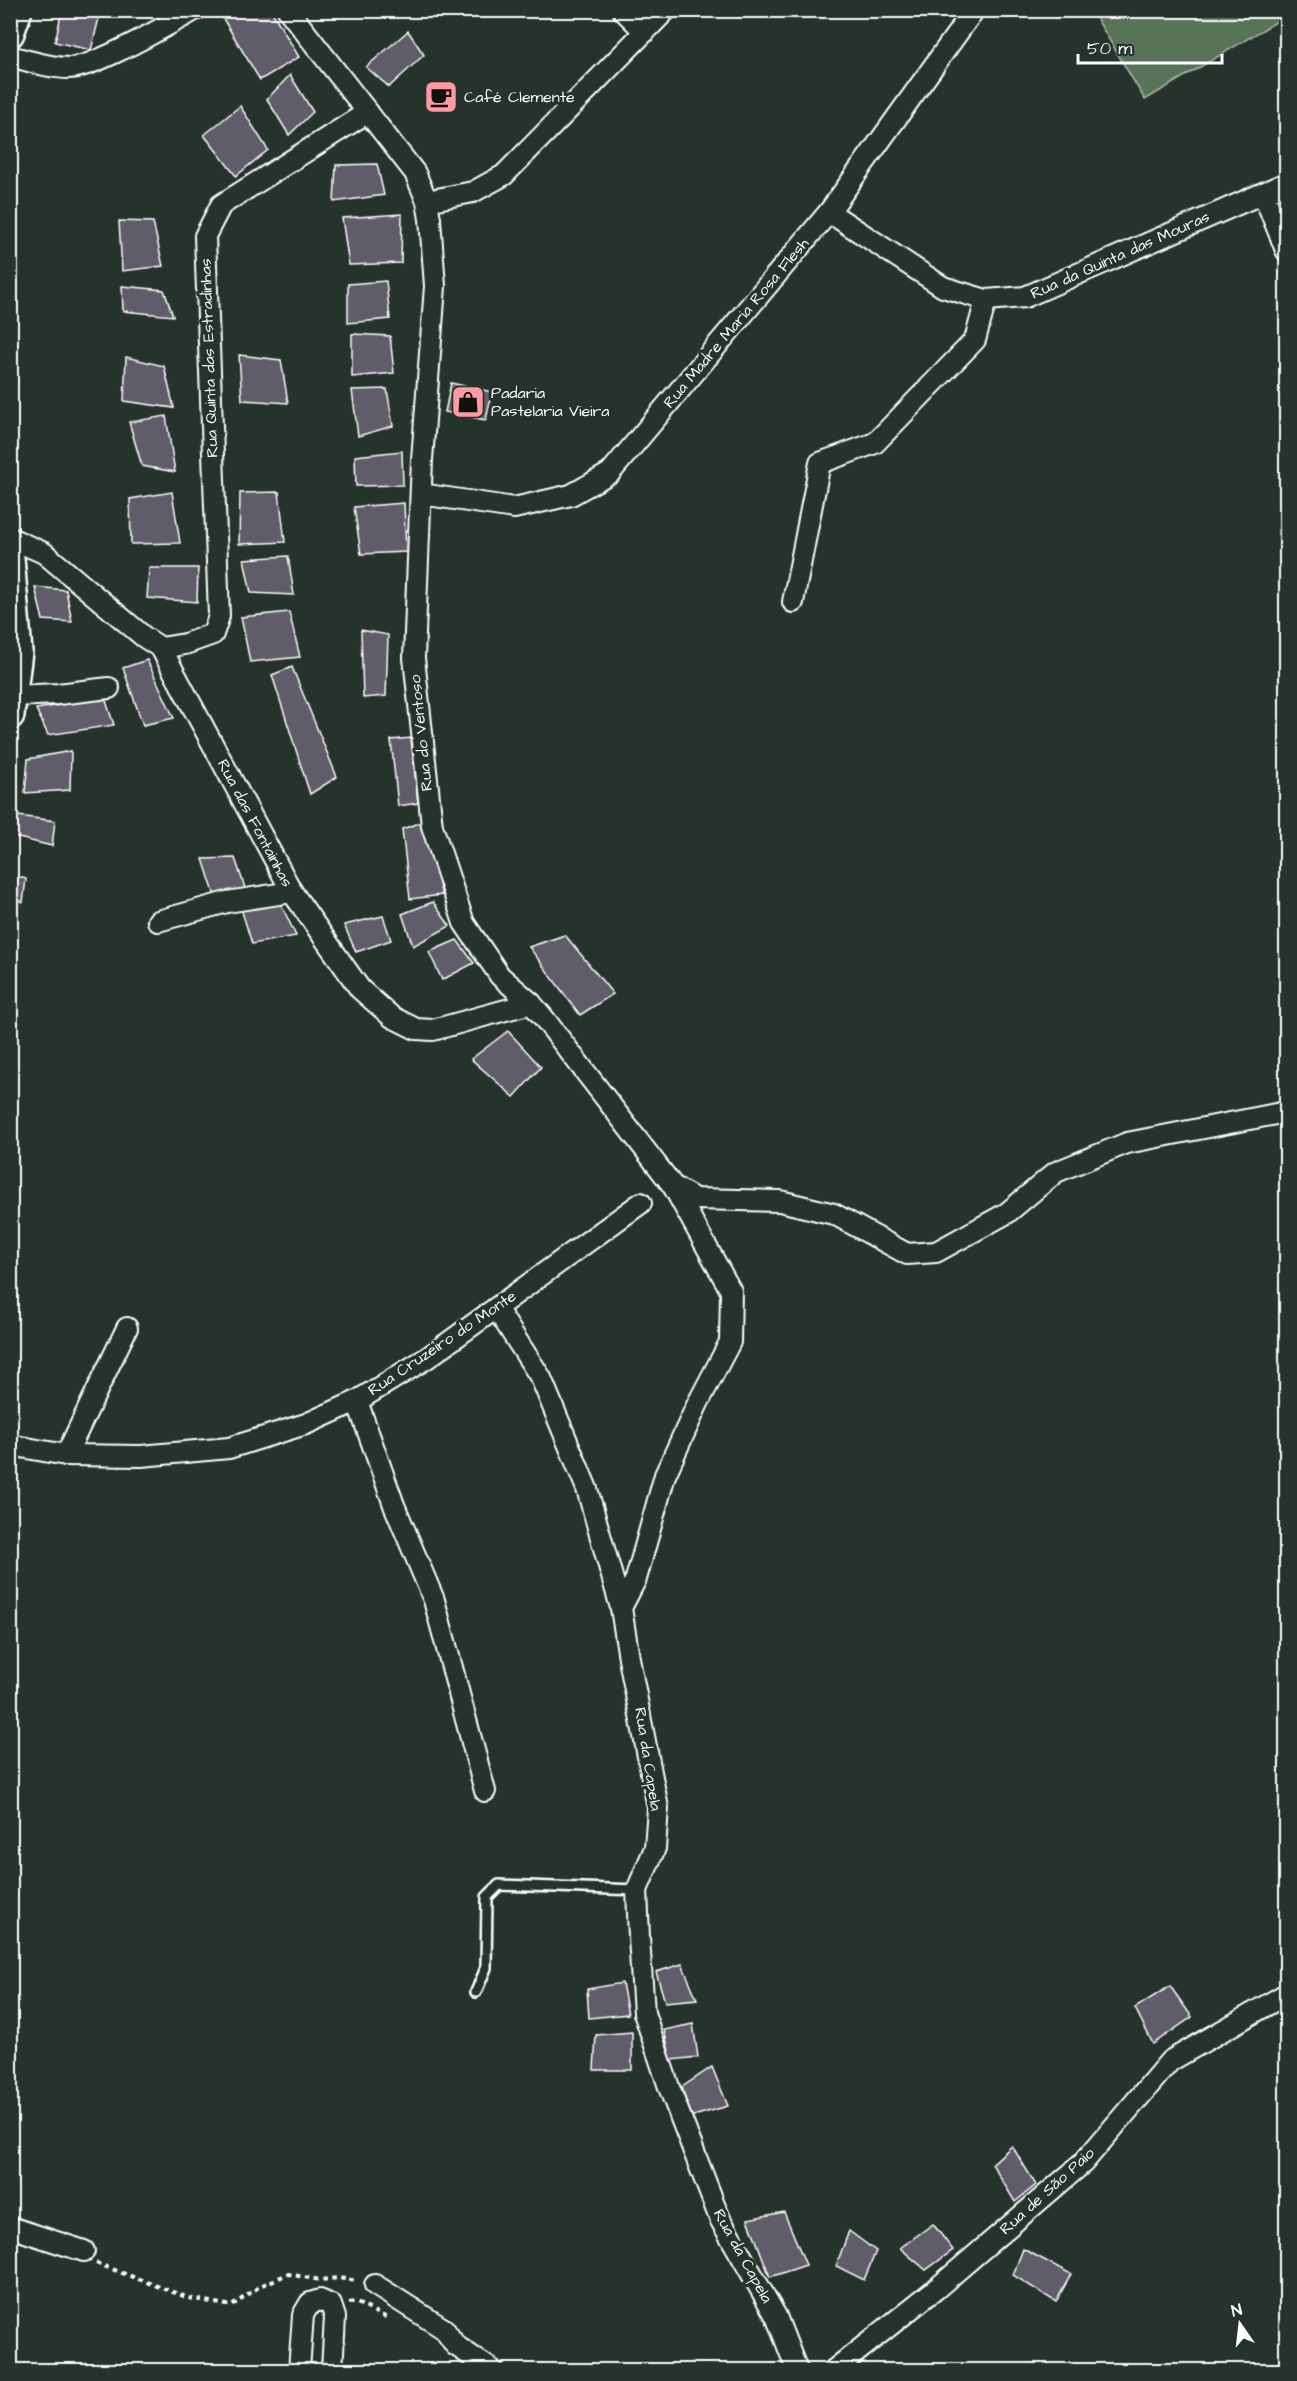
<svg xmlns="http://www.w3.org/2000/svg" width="1297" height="2381" font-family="'Architects Daughter',sans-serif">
	<rect width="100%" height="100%" fill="#26332d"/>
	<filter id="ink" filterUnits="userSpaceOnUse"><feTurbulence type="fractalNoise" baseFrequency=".0167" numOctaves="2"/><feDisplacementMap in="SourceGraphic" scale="12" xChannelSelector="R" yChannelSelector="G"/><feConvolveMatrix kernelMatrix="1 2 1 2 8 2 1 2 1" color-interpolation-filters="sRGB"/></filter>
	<g filter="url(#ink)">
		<path fill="#597358" stroke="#acb9ac" stroke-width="1.5" d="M1286,10V16L1145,100L1092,11Z"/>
		<g fill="#5e5d69" stroke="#fff" stroke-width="1.5">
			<path d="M62,10H101L91,50L55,42Z"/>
			<path d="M221,10H271L299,57L260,80L219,12Z"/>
			<path d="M408,31L424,55L389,87L366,67Z"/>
			<path d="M290,75L313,112L289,135L267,99Z"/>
			<path d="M240,106L268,150L236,176L204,135Z"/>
			<path d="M377,164L384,195L334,202L336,165Z"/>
			<path d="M402,214L401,263L349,265L342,218Z"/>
			<path d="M119,221L153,222L163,266L122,271Z"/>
			<path d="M386,281L390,319L348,323V284Z"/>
			<path d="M122,286L164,290L173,316L123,311Z"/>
			<path d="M352,334L390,336L394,373L352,377Z"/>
			<path d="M239,355L281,360L288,403L242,400Z"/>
			<path d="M126,357L164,366L174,408L124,401Z"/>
			<path d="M451,383L492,392L486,420L445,412Z"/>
			<path d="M387,389L393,426L358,436L352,390Z"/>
			<path d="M166,416L175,472L142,466L129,422Z"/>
			<path d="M402,451L403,485L356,486L355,456Z"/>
			<path d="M172,492L180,543L131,544L130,499Z"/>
			<path d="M279,492L285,542L239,544L240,493Z"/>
			<path d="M404,503L406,552L361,554L354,507Z"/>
			<path d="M288,556L294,595L251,593L244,559Z"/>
			<path d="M149,568H198L197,602L147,598Z"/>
			<path d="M35,587L66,590L72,622L43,620Z"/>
			<path d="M289,612L300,657L250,662L241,617Z"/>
			<path d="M361,630L388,635L386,696L363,698Z"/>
			<path d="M147,660L174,718L143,725L123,668Z"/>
			<path d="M292,667L337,777L310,794L272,675Z"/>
			<path d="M105,698L114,725L48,735L36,709Z"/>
			<path d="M411,738L418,803L398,806L391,740Z"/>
			<path d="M71,751L70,790L25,793L28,759Z"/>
			<path d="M10,815L55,821L52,846L10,836Z"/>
			<path d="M422,822L442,895L410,899L402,829Z"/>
			<path d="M235,858L246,891L215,896L203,859Z"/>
			<path d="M10,874L26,879L23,902L10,899Z"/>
			<path d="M279,900L296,936L252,944L240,905Z"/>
			<path d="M433,902L450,926L413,946L402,914Z"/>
			<path d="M383,916L391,940L356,952L344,925Z"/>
			<path d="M565,935L613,994L580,1015L529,947Z"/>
			<path d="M457,940L474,963L442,980L429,952Z"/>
			<path d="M508,1031L541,1067L514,1097L471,1059Z"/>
			<path d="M682,1964L697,1999L665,2002L656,1972Z"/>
			<path d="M622,1983L628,2014L589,2018L587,1989Z"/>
			<path d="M1170,1986L1192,2017L1153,2044L1135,2008Z"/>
			<path d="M693,2024L698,2057L671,2060L664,2030Z"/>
			<path d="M632,2032V2070H594L596,2035Z"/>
			<path d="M712,2067L728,2106L690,2117L682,2087Z"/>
			<path d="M1012,2146L1036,2185L1015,2202L992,2164Z"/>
			<path d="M784,2212L806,2265L770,2277L748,2219Z"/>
			<path d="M933,2224L953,2250L926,2270L900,2248Z"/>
			<path d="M849,2231L876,2251L864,2280L836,2266Z"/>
			<path d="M1023,2249L1071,2274L1056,2302L1013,2275Z"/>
		</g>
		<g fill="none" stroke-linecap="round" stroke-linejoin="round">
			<defs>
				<path id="lane" d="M476,1992L486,1968L487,1897L499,1885L637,1890"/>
				<g id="street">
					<path d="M288,10L415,173L427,201L430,219L435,286L422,460L414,658L432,826L464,923L500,976L531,1003L543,1017L673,1186L731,1291L730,1342L698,1403L665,1475L636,1579L621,1608L630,1664L658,1808L655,1848L637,1890L639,1937L644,2013L670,2090L720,2219L776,2316L797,2370"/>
					<path d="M623,10L645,32"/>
					<path d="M10,56C29,61 50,68 69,68C95,68 169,24 195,10"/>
					<path d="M1263,193L1286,250"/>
					<path d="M427,201L473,192L504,175L666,10"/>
					<path d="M829,212L943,287L986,300L1025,297L1286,183"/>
					<path d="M421,494L514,508L571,495L610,473L829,212L974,10"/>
					<path d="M10,538L44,553L144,637L161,648L292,892L360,989L392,1017L416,1029L433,1030L531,1003"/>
					<path d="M793,602L820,463L875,443L975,340L986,300"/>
					<path d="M161,648L185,644L213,634L219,616L205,236L221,205L368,112"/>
					<path d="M13,696L58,694L109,688"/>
					<path d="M158,921L227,902L292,892"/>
					<path d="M673,1186L695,1199L780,1201L834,1214L907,1254L936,1252L1007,1213L1056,1172L1127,1143L1286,1112"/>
					<path d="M496,1308L541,1378L587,1489L621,1608"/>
					<path d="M357,1401L394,1505L434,1600L485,1791"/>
					<path d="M10,1445L66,1455L141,1456L229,1448L306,1424L357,1401L427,1358L641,1203"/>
					<path d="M66,1455L127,1328"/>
					<path d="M10,2227L84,2251"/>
					<path d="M375,2285L444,2329L455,2345L492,2370"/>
					<path d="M299,2370L303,2315L310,2303L320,2300L331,2305L335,2317L332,2370"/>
					<path d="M834,2370L937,2288L1083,2163L1170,2061L1286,1994"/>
				</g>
				<g id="secondary">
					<path d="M10,33L18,10"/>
					<path d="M10,558L18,652L10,715"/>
				</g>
			</defs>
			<use href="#lane" stroke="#fff" stroke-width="14"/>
			<use href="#street" stroke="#fff" stroke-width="24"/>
			<use href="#secondary" stroke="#fff" stroke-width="32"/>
			<g stroke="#fff" stroke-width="4" stroke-dasharray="4.5 4.5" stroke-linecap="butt">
				<path d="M96,2263L189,2298L232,2306L260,2286L288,2274L320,2280L339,2278L357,2281"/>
				<path d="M349,2303L355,2302L389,2319"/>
			</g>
			<use href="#lane" stroke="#26332d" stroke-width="9"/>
			<use href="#street" stroke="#26332d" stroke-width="20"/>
			<use href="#secondary" stroke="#26332d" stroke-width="27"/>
		</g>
	</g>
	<defs>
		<symbol id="cafe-square" viewBox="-11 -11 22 22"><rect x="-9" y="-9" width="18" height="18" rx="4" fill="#ff9aa2" stroke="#26332d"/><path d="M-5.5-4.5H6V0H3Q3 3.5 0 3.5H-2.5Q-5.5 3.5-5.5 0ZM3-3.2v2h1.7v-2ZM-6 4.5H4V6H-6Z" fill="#111"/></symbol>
		<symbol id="shop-square" viewBox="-11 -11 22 22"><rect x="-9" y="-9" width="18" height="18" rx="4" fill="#ff9aa2" stroke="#26332d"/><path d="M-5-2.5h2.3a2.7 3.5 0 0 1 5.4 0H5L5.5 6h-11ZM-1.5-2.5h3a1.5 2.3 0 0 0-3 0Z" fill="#111"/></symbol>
	</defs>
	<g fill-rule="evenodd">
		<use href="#cafe-square" x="422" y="78" width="38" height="38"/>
		<use href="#shop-square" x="449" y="383" width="38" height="38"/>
	</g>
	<g text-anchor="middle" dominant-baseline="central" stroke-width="6" stroke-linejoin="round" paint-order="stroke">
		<g font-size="16" fill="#fff" stroke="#26332d" text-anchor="start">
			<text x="464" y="97">Café Clemente</text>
			<text x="491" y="393">Padaria<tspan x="491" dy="18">Pastelaria Vieira</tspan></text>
		</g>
		<g font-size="16" fill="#fff" stroke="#26332d">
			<text transform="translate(1120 255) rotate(-24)">Rua da Quinta das Mouras</text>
			<text transform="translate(736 323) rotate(-50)">Rua Madre Maria Rosa Flesh</text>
			<text transform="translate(209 358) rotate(-92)">Rua Quinta das Estradinhas</text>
			<text transform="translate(421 733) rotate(-96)">Rua do Ventoso</text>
			<text transform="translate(255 823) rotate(62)">Rua das Fontainhas</text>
			<text transform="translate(442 1343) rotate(-34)">Rua Cruzeiro do Monte</text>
			<text transform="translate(648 1759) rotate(81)">Rua da Capela</text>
			<text transform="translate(1047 2191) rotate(-42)">Rua de São Paio</text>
			<text transform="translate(743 2256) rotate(61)">Rua da Capela</text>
		</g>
	</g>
	<rect width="1297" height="2381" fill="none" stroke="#26332d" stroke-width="36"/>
	<rect x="18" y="18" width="1261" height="2345" fill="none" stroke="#fff" stroke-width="2" filter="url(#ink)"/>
	<g transform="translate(1240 2324) rotate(346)" stroke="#26332d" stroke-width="4.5" paint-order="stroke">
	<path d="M0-4.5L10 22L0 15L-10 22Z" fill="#ffffff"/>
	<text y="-9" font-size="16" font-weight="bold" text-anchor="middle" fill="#ffffff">N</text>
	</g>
	<path d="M1078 54v9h144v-9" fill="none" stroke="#ffffff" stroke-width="3"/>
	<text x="1087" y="54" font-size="18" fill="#ffffff" stroke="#26332d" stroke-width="4.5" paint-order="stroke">50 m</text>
</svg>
